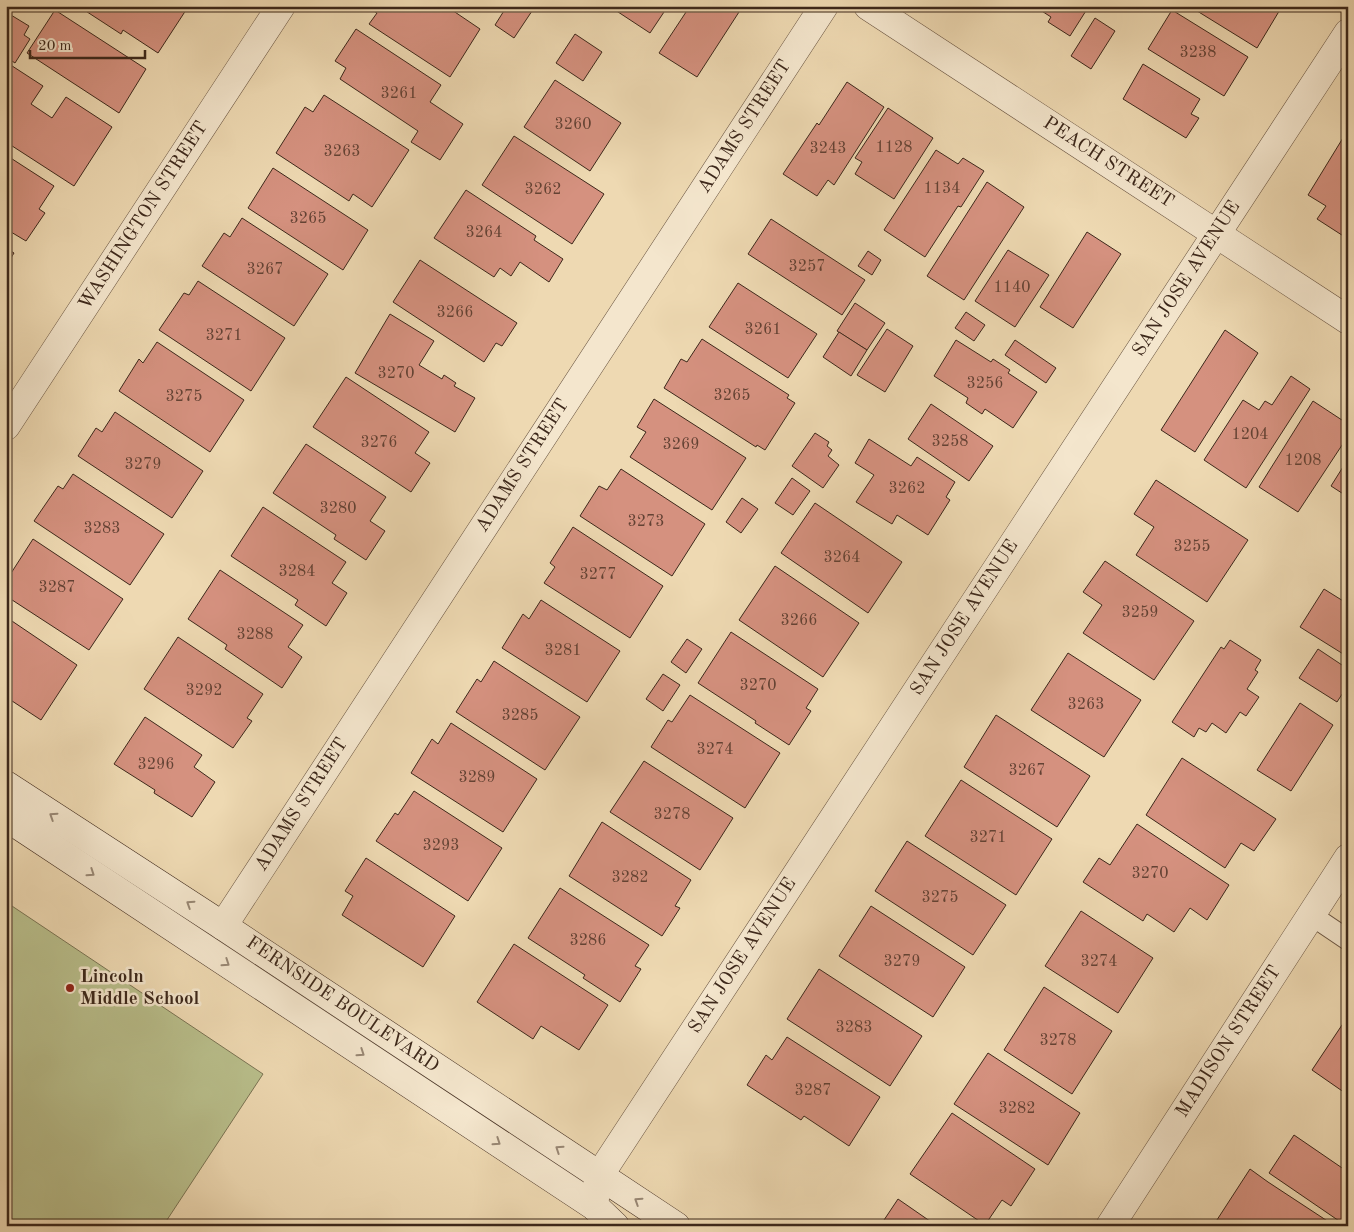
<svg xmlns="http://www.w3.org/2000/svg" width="1354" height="1232" font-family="'Old Standard TT',serif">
	<rect width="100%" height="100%" fill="#eed9b2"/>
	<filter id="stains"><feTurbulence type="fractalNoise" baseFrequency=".004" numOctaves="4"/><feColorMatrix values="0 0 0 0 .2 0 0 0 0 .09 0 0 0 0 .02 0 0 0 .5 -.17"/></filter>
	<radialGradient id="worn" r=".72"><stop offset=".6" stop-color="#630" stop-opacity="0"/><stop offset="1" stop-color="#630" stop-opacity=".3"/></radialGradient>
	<path fill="#b9bf8c" stroke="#7b7454" d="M6,902L263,1074L163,1226H6Z"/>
	<g fill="#d5917f" stroke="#3d281b">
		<path d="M78,6H180L186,10L158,53L123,30L121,34Z"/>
		<path d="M372,6H446L480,29L450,77L369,24L377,13L370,9Z"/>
		<path d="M507,6H532L534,8L514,38L495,25Z"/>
		<path d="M612,6H668L650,33L612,8Z"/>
		<path d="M690,6H731L739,12L697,77L659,53Z"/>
		<path d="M1034,6H1089L1070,36L1048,22L1051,17Z"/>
		<path d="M1189,6H1278L1281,8L1257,48Z"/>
		<path d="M55,10L146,69L119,113L27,53Z"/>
		<path d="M1172,10L1248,57L1224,96L1148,49Z"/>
		<path d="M6,12L29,26L24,35L30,39L15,63L6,57Z"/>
		<path d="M1095,18L1115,31L1091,69L1071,56Z"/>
		<path d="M356,29L441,85L430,102L463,124L440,160L411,142L418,131L340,79L346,68L335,61Z"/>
		<path d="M575,34L602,52L583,81L556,63Z"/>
		<path d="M6,62L43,86L31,104L52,118L66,97L112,127L74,186L6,142Z"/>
		<path d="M1143,64L1200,99L1191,114L1199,118L1186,138L1123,99Z"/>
		<path d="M555,80L621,123L590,171L524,127Z"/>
		<path d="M847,82L884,107L834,185L828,180L817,196L783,174L817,123L819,125Z"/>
		<path d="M324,95L409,150L372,207L353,194L349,201L276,153L305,107L313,112Z"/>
		<path d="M888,108L933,138L894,199L855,174L862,162L855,158Z"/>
		<path d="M1346,133L1348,134V239L1317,219L1326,206L1308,195Z"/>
		<path d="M514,136L604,194L572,244L482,185Z"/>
		<path d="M936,150L958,164L963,158L984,171L961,207L958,206L925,257L884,230Z"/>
		<path d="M6,155L54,186L39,209L45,213L26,241L6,229Z"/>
		<path d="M273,168L368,230L343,270L248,208Z"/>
		<path d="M987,182L1024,207L964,300L927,276Z"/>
		<path d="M466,190L536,236L534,240L563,259L549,282L520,262L511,276L500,268L494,277L434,238Z"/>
		<path d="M242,218L328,274L294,326L202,266L224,233L230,237Z"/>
		<path d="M771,219L865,280L842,315L748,254Z"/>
		<path d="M1087,232L1121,254L1073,328L1040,307Z"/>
		<path d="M6,248L14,253L6,266Z"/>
		<path d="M1008,250L1049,275L1015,327L975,301Z"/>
		<path d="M868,251L881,260L872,275L858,266Z"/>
		<path d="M420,260L517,323L502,346L496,343L484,362L393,302Z"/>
		<path d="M198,281L285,338L251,391L159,330L184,293L189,295Z"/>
		<path d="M738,283L817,334L788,378L709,327Z"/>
		<path d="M855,303L885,323L867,350L837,331Z"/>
		<path d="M966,312L985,325L974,341L955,328Z"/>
		<path d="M390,314L434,341L419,365L442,379L444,375L456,383L454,386L475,398L455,432L355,373Z"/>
		<path d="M887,329L913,346L885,392L857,375Z"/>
		<path d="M1225,330L1258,353L1195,452L1161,430Z"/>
		<path d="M839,332L867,350L851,376L823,357Z"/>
		<path d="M702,339L789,395L787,398L795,403L765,450L757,445L756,447L664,388L681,359L687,362Z"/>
		<path d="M956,340L991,362L993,359L1010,370L1008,373L1037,392L1013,428L985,409L982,414L966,403L968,398L934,376Z"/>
		<path d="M1015,340L1056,368L1046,383L1005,355Z"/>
		<path d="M157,342L244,400L210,452L119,391L139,359L143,363Z"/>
		<path d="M1291,376L1310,389L1246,488L1204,460L1243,400L1259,410L1265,401L1272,405Z"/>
		<path d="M346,377L429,432L415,453L430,463L411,492L313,427Z"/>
		<path d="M654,399L746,458L712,510L630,457L646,432L637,427Z"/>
		<path d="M1313,401L1348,424V436L1298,512L1259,487Z"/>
		<path d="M931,404L993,446L969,481L908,439Z"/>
		<path d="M115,412L203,471L172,518L78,456L96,428L102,432Z"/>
		<path d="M815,433L829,442L827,446L832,450L828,456L839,465L823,488L792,466Z"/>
		<path d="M869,439L911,466L917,457L955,482L946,497L950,500L928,535L897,515L892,524L856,502L874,475L855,463Z"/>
		<path d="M306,444L386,497L370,521L385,531L366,560L334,539L336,535L273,493Z"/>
		<path d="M1348,459V497L1331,486Z"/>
		<path d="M621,469L705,524L672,576L580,516L599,486L607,490Z"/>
		<path d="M73,474L164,534L130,585L34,521L58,486L63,489Z"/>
		<path d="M792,478L810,491L793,515L775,503Z"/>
		<path d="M1156,480L1248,540L1207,602L1136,555L1154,527L1134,514Z"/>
		<path d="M742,498L758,509L741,533L726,522Z"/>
		<path d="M815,503L902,562L868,613L781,553Z"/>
		<path d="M263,507L346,562L332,583L347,593L326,626L295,605L298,600L231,556Z"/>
		<path d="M573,527L663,586L630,638L544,583L555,567L550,563Z"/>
		<path d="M33,539L123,599L89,650L6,596V581Z"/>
		<path d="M1105,561L1194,621L1154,680L1083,633L1102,605L1083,592Z"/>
		<path d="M775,566L859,623L823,677L739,620Z"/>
		<path d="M220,570L303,625L288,647L302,657L282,688L225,649L227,645L188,619Z"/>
		<path d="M1324,589L1348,604V657L1300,627Z"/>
		<path d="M541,600L620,651L587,702L502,648L523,614L529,619Z"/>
		<path d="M6,617L77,665L41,720L6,697Z"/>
		<path d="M731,632L818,689L806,708L811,711L789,745L755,723L756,721L698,683Z"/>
		<path d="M178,637L263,694L247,718L252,721L233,748L144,689Z"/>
		<path d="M687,639L702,649L686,673L671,662Z"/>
		<path d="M1230,640L1261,660L1255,670L1258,672L1247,689L1259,697L1246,716L1240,712L1226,733L1212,723L1206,732L1199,728L1194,737L1172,722L1221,647L1224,649Z"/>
		<path d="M1318,649L1348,669V685L1337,702L1299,678Z"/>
		<path d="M1068,653L1141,700L1104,757L1031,710Z"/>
		<path d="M494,661L580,717L545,770L456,712L477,679L481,682Z"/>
		<path d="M663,674L680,685L663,711L646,699Z"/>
		<path d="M690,695L780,753L745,808L651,747L668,720L672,722Z"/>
		<path d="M1300,703L1333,725L1291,791L1257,770Z"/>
		<path d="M996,715L1090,776L1057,827L964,767Z"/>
		<path d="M145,717L202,755L194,767L215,782L192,817L154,793L155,790L114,764Z"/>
		<path d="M451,723L537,779L503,832L411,773L432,739L438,744Z"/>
		<path d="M1182,758L1276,819L1254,851L1241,843L1225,868L1146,815Z"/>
		<path d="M644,761L733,818L700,870L610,812Z"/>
		<path d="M961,780L1052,839L1016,895L925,836Z"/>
		<path d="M414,791L502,848L468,901L376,841L395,813L398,815Z"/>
		<path d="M602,822L691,880L675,906L680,908L662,936L569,876Z"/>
		<path d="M1137,824L1229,885L1207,920L1190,908L1174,932L1147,914L1143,921L1083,882L1099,858L1110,865Z"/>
		<path d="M907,841L1006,905L973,955L875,891Z"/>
		<path d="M366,858L455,916L423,967L342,915L353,896L345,891Z"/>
		<path d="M560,888L649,945L635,966L641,969L620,1002L583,978L585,975L528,938Z"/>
		<path d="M871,906L965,967L933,1017L839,956Z"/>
		<path d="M1081,911L1153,958L1118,1013L1045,966Z"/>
		<path d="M514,944L608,1005L579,1050L541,1026L533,1039L477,1002Z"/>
		<path d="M819,969L922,1036L890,1086L787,1019Z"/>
		<path d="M1044,987L1112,1031L1072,1094L1004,1050Z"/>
		<path d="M1348,1016V1095L1312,1070Z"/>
		<path d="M787,1037L880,1097L849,1146L804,1116L801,1120L747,1085L766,1055L772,1060Z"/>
		<path d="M988,1053L1080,1113L1048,1165L954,1104Z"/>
		<path d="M952,1113L1035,1169L1011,1206L1002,1200L985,1225L910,1174Z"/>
		<path d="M1294,1135L1348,1172V1221L1345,1225L1269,1173Z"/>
		<path d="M1250,1169L1268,1182L1335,1226H1213Z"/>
		<path d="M898,1199L937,1226H880Z"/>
	</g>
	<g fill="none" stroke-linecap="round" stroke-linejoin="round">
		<defs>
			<path id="lane" d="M1311,915L1348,940"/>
			<g id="street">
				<path d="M868,6L1348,320"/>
				<path d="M6,426L281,6"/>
				<path d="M223,926L824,6"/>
				<path d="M595,1198L599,1176L1348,33"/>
				<path d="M1110,1226L1348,858"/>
			</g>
			<g id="secondary">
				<path d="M6,785L223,926L676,1226"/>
				<path d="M6,817L594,1206L615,1226"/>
			</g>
		</defs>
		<use href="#lane" stroke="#695441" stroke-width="22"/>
		<use href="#street" stroke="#695441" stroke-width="29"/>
		<use href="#secondary" stroke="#3d281b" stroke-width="29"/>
		<use href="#lane" stroke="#f4e6cd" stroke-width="20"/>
		<use href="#street" stroke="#f4e6cd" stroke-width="28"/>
		<use href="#secondary" stroke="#f4e6cd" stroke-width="28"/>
	</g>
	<defs><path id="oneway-chevron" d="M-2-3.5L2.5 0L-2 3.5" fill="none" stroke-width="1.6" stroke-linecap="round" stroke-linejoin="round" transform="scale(1.25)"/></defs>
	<g stroke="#988774">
		<use href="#oneway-chevron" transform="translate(53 816) rotate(-147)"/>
		<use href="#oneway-chevron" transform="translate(91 873) rotate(34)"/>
		<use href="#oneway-chevron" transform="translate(190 904) rotate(-147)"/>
		<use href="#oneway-chevron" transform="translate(226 963) rotate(34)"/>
		<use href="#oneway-chevron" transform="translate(361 1053) rotate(34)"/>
		<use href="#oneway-chevron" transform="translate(497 1142) rotate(34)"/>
		<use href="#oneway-chevron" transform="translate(559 1149) rotate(-146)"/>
		<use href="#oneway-chevron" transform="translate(638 1201) rotate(-147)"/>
	</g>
	<circle fill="#8f2418" stroke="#f4e6cd" stroke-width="2" cx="70" cy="988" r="5"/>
	<g text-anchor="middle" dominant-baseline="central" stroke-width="5" stroke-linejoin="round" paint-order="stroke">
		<g font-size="16" fill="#634234">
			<text x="1198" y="53">3238</text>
			<text x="399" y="94">3261</text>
			<text x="573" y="125">3260</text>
			<text x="894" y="148">1128</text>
			<text x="828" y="149">3243</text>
			<text x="342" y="152">3263</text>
			<text x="942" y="189">1134</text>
			<text x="543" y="190">3262</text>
			<text x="308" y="219">3265</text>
			<text x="484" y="233">3264</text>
			<text x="807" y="267">3257</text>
			<text x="265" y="270">3267</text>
			<text x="1012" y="288">1140</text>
			<text x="455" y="313">3266</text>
			<text x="763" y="330">3261</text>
			<text x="224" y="336">3271</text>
			<text x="396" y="374">3270</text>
			<text x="985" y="384">3256</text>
			<text x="732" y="396">3265</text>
			<text x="184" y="397">3275</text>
			<text x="1250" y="435">1204</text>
			<text x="950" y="442">3258</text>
			<text x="379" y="443">3276</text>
			<text x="681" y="445">3269</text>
			<text x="1303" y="461">1208</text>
			<text x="143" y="465">3279</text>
			<text x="907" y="489">3262</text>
			<text x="338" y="509">3280</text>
			<text x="646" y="522">3273</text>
			<text x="102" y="529">3283</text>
			<text x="1192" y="547">3255</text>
			<text x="842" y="558">3264</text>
			<text x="297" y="572">3284</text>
			<text x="598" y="575">3277</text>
			<text x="57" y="588">3287</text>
			<text x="1140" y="613">3259</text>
			<text x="799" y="621">3266</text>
			<text x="255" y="635">3288</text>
			<text x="563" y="651">3281</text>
			<text x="758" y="686">3270</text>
			<text x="204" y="691">3292</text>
			<text x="1086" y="705">3263</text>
			<text x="520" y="716">3285</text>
			<text x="715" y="750">3274</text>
			<text x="156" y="765">3296</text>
			<text x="1027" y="771">3267</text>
			<text x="477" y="778">3289</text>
			<text x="672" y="815">3278</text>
			<text x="988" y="838">3271</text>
			<text x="441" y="846">3293</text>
			<text x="1150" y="874">3270</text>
			<text x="630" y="878">3282</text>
			<text x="940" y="898">3275</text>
			<text x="588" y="941">3286</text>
			<text x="902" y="962">3279</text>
			<text x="1099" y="962">3274</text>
			<text x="854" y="1028">3283</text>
			<text x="1058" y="1041">3278</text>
			<text x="813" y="1091">3287</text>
			<text x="1017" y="1109">3282</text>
		</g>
		<g font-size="19" fill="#3d281b" stroke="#f4e6cd">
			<text transform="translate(745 127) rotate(-57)">ADAMS STREET</text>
			<text transform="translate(1108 163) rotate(33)">PEACH STREET</text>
			<text transform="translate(144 216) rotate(-57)">WASHINGTON STREET</text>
			<text transform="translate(1187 279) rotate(-57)">SAN JOSE AVENUE</text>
			<text transform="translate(523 466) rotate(-57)">ADAMS STREET</text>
			<text transform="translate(965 618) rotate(-57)">SAN JOSE AVENUE</text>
			<text transform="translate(302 805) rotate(-57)">ADAMS STREET</text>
			<text transform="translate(743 956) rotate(-57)">SAN JOSE AVENUE</text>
			<text transform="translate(342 1005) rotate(34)">FERNSIDE BOULEVARD</text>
			<text transform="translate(1229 1042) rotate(-57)">MADISON STREET</text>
		</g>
		<g font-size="19" font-weight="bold" fill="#3d281b" stroke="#f4e6cd" text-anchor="start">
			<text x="80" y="977">Lincoln<tspan x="80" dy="22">Middle School</tspan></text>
		</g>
	</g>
	<rect width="1354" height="1232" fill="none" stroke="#eed9b2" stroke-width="25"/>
	<rect x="8" y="8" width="1339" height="1217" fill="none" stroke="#3d281b" stroke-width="2.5"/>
	<rect x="12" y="12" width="1329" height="1207" fill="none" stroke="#3d281b"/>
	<path d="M30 50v8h115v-8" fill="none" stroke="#3d281b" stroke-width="2.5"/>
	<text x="38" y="50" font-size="15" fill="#3d281b" stroke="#f4e6cd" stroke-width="4" paint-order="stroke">20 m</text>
	<rect width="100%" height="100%" filter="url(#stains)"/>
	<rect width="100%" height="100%" fill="url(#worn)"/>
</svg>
